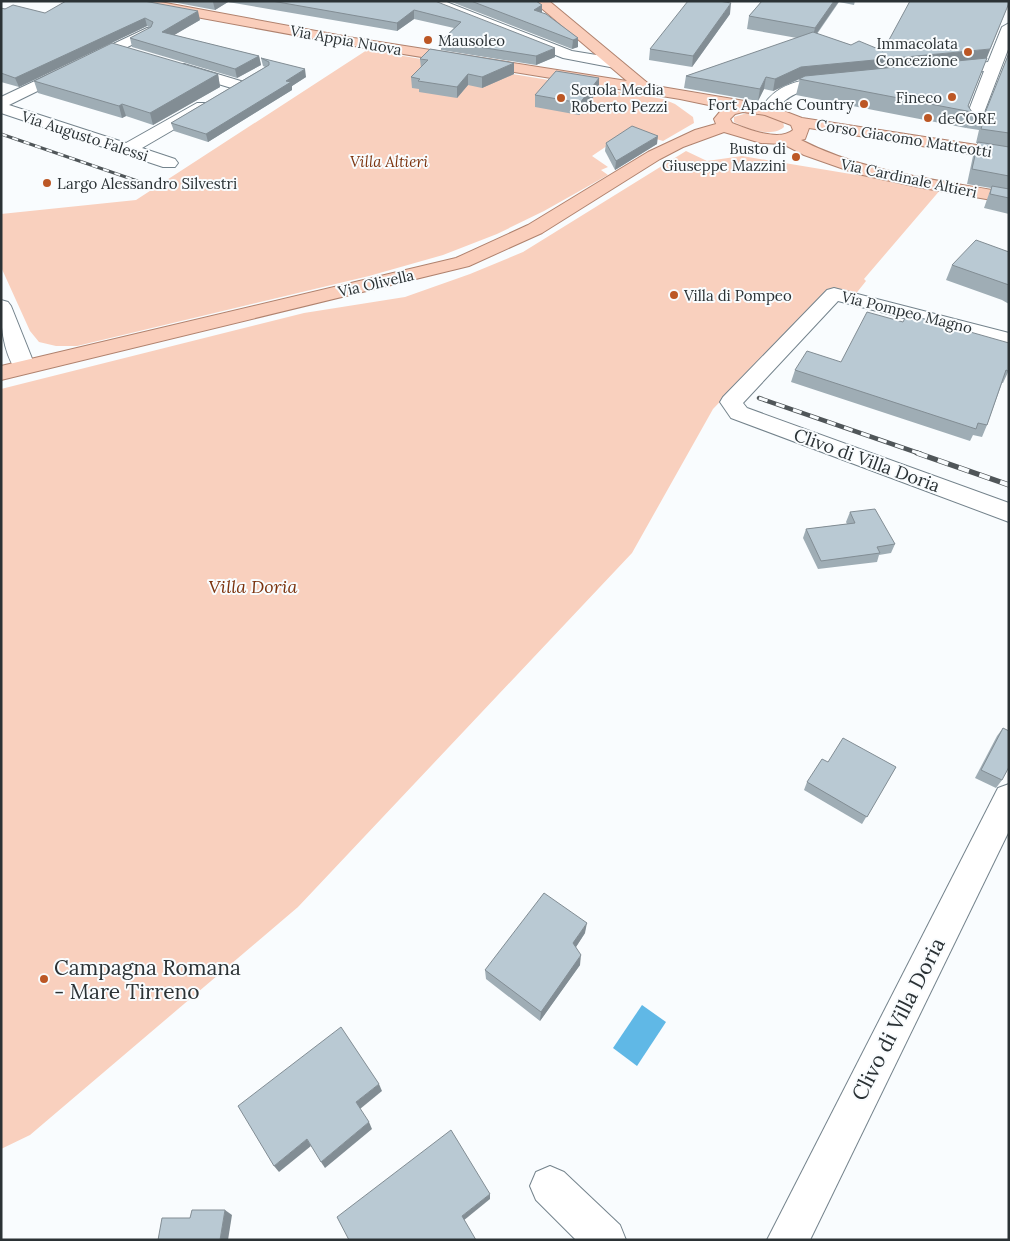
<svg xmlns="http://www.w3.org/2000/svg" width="1010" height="1241" font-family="Lora,serif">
	<rect width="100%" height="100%" fill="#f9fcfe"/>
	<g fill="#f9d0be">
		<path d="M367,50L663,99L675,104L693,117L694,123L663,141L629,131L592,156L608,167L601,170L608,175L544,211L497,234L443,255L369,276L77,346H56L39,342L30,331L1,267V214L136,200Z"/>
		<path d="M747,113L772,116L783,121L784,127C772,138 747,129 734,122V117Z"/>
		<path d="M686,151L707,161L742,156L941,189L864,279L866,281L854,296L828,290L713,409L632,553L298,907L30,1135L1,1149V389L304,313L405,297L470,274L523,252Z"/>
	</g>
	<path fill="#60b8e6" d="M642,1005L666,1022L637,1066L613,1048Z"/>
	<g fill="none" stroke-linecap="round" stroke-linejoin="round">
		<defs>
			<g id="minor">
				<path d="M424,1H444L572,51L615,58L623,63L615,68L563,58L426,4Z"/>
				<path d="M1009,23V47L980,123L978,126H966L964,123L984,71L945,76L937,71L945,66L988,62L1002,27Z"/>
				<path d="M147,28L152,29L154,32L152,35L9,105L126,143L197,103H209L211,106L209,109L142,148L175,159L178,163L175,167H163L1,113V97Z"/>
				<path d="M184,64L244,82L246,85L238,90L179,72L176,69L179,66Z"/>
				<path d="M835,76L843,81L840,84C811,92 794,85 774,113H762L760,110C778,80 804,80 835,76Z"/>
				<path d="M834,288L1009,333V345L838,301L743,403L747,408L1009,503V522L731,418L720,402L723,397L827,290Z"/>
				<path d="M1,300L8,302L11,306L35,366L32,371L24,373L16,371C2,349 1,325 1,300Z"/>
				<path d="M1009,784V831L810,1240H767L998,788Z"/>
				<path d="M550,1166L564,1172L620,1225L626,1240H576L536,1200L530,1186L536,1172Z"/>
			</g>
			<path id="major" d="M124,1H155L354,38L627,81L533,1H549L650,85L768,105L802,118L1009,150V160L809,128L805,139L801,140C865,173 939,180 1009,193V203L923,188L858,174L804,155L783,144L761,143L724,132L683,147L660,159L542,233L469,266L1,380V366L456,258L528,225L648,152L695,130L716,124L714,119L723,108L680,99L354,46L131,5ZM743,112L765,115L791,125L793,130C779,142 747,129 732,123L730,119L735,114Z"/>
		</defs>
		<use href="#minor" stroke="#74838c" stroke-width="2"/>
		<use href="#major" stroke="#b0826e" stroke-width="2"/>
		<use href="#minor" fill="#fff" fill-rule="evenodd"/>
		<use href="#major" fill="#facebb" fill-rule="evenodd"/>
		<defs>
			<path id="rail-far2" d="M1,134L149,185"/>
			<path id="rail-far1" d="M759,398L921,454"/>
			<path id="rail" d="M917,453L1009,485"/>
		</defs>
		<use href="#rail-far2" stroke="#505659" stroke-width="3"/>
		<use href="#rail-far1" stroke="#505659" stroke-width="4.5"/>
		<use href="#rail" stroke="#505659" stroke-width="5.5"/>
		<use href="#rail-far2" stroke="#f9fcfe" stroke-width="2" stroke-dasharray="6" stroke-linecap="butt"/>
		<use href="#rail-far1" stroke="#f9fcfe" stroke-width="3" stroke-dasharray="9" stroke-linecap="butt"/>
		<use href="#rail" stroke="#f9fcfe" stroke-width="4" stroke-dasharray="11" stroke-linecap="butt"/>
	</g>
	<g fill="#9fadb5">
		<path d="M167,1H435L555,57L536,65L441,50V41L454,28L414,19L397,31L228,2L215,10Z"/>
		<path d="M449,1H536L542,5V13L578,38V47L572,49Z"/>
		<path d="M762,1H855L854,5L839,2L817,34L851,45L883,51L986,60L968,107L972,112L966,128L796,95L800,79L773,91L764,89L758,101L684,88L686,76L797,38L747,29L749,16Z"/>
		<path d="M1,8L45,13L200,20L174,35L259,56L261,65L237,78L132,47L130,38L150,28L147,26L19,87L1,82Z"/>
		<path d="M730,14L692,67L649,60L650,49Z"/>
		<path d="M1009,53V214L984,208L991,188L967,184L973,156L978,143H976L979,130L966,128L971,114L985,113Z"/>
		<path d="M261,58L306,77L292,86V90L208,142L174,131L171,123L265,67L263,66Z"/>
		<path d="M420,59L514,74L482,88L468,85L457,98L419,92V89L412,88L411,77L421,68Z"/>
		<path d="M218,74L220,87L153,125L126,116L122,118L38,93L34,81Z"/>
		<path d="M599,90L579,115L535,107V95Z"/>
		<path d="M606,143L657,144L615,170L605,151Z"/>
		<path d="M1009,252V304L1002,300L946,280L952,265Z"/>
		<path d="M795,370H1009L1003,383H1002L987,425L982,437L973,435L970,441L791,382Z"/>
		<path d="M850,512L895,544L891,553L879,555L877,562L818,569L803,538L806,529L847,524L846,522Z"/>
		<path d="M1003,728L1002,780L996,788L975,778L997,736Z"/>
		<path d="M828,762L896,767L862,824L804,790L807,782Z"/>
		<path d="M585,933L576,947L580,965L540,1021L486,979L485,970Z"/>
	</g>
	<g fill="#828d94">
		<path d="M214,1H228V2L215,10L213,2Z"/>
		<path d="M834,1H839L812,40L815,28Z"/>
		<path d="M731,3L730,14L692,67L693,56Z"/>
		<path d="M1009,3L986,60L967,111L986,60L799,79L773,91L775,79L801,67L990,49Z"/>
		<path d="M542,5V14L534,10Z"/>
		<path d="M414,10V19L397,31V23Z"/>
		<path d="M198,11L200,20L164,41L162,32Z"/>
		<path d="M145,18L147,26L19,87L15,78Z"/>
		<path d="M578,38V47L572,49L573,40Z"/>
		<path d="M555,48V57L536,65V56Z"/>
		<path d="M259,56L261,65L237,78L235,69Z"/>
		<path d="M514,63V74L482,88V77Z"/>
		<path d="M305,69L306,77L292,86V90L208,142L206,134L286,81Z"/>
		<path d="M218,74L220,87L153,125L150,113Z"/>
		<path d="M468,74V85L457,98V87Z"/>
		<path d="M766,77L764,89L758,101L760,89Z"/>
		<path d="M599,78V90L579,115L580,103Z"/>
		<path d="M122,104L126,116L122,118L119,106Z"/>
		<path d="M658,136L657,144L615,170L616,161Z"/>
		<path d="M587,923L585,933L572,953L573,943Z"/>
		<path d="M581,955L580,965L540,1021L541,1012Z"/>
		<path d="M379,1084L382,1091L360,1109L356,1102Z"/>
		<path d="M369,1122L372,1129L325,1168L321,1162Z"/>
		<path d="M307,1139L311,1146L279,1172L274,1166Z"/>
		<path d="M490,1194V1199L463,1221L462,1216Z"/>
		<path d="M225,1210L232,1215L228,1240H220Z"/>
	</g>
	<g fill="#b9c9d3" stroke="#828d94">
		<path d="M66,1H144L198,11L162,32L259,56L235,69L130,38L151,27L153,22L145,18L15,78L1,73V8L5,9L13,5L45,13Z"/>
		<path d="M272,1H435L555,48L536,56L441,41L461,22L414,10L397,23Z"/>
		<path d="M471,1H536L542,5L534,10L546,14L578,38L573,40Z"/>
		<path d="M688,1H719L731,3L693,56L650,49Z"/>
		<path d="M762,1H834L815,28L749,16Z"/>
		<path d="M910,1H1009V3L990,49L801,67L775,79L766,77L760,89L686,76L813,32L851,45L859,41L883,51Z"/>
		<path d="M112,43L218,74L150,113L122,104L119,106L34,81Z"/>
		<path d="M430,49L514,63L482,77L468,74L457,87L418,81L420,79L411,77L428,60L420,59Z"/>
		<path d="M1009,53V133L981,129L985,116L971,114L985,113Z"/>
		<path d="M261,58L305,69L286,81L291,82L206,134L171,123L269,65V62Z"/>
		<path d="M987,58L968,106L972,112L799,79L805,76Z"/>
		<path d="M556,71L599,78L580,103L535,95Z"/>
		<path d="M632,126L658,136L616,161L606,143Z"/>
		<path d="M978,142L1009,147V176L972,169Z"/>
		<path d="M992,186L1009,189V198L990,194Z"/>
		<path d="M976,240L1009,252V285L952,265Z"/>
		<path d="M867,312L903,322L907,314L1009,343V370L1008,371L1006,370L987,425L978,423L976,429L795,370L807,351L841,362Z"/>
		<path d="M875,509L895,544L877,547L880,553L821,561L806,529L855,523L850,512Z"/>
		<path d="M1003,728L1009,731V767L1002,780L981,770Z"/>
		<path d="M843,738L896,767L867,817L807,782L822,759L828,762Z"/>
		<path d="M544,893L587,923L573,943L581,955L541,1012L485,970Z"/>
		<path d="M341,1027L379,1084L356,1102L369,1122L321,1162L307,1139L274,1166L238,1106Z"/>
		<path d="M451,1130L490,1194L462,1216L476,1240H349L337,1217Z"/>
		<path d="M192,1210H225L220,1240H158L162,1218H190Z"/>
	</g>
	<g fill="#bc5725" stroke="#f9fcfe" stroke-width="2">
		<circle cx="428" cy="40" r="5"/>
		<circle cx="968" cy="52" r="5"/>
		<circle cx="952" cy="97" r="5"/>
		<circle cx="561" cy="98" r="5"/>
		<circle cx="864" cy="104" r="5"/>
		<circle cx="928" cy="118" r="5"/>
		<circle cx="796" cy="157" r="5"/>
		<circle cx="47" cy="183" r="5"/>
		<circle cx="674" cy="295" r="5"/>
		<circle cx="44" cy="979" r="5"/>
	</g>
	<g text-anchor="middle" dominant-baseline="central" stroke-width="4" stroke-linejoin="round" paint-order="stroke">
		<g font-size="15" fill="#2b3235" stroke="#f9fcfe">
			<text transform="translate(346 40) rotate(10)">Via Appia Nuova</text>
			<text transform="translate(85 136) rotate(18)">Via Augusto Falessi</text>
			<text transform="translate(904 138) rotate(9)">Corso Giacomo Matteotti</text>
			<text transform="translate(909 178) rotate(12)">Via Cardinale Altieri</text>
			<text transform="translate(376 283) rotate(-13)">Via Olivella</text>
			<text transform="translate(907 312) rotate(14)">Via Pompeo Magno</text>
		</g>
		<g font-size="15" fill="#2b3235" stroke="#f9fcfe" text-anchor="start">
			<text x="438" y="40">Mausoleo</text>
			<text x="958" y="43" text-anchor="end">Immacolata<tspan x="958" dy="17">Concezione</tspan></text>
			<text x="571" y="89">Scuola Media<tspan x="571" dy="17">Roberto Pezzi</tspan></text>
			<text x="942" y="97" text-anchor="end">Fineco</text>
			<text x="854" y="104" text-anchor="end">Fort Apache Country</text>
			<text x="938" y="118">deCORE</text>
			<text x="786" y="148" text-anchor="end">Busto di<tspan x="786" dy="17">Giuseppe Mazzini</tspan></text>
			<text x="57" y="183">Largo Alessandro Silvestri</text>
			<text x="684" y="295">Villa di Pompeo</text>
		</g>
		<g font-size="15" font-style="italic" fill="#7c340f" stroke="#f9fcfe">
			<text x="389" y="161">Villa Altieri</text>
		</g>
		<g font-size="18" fill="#2b3235" stroke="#f9fcfe">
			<text transform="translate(867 460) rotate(20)">Clivo di Villa Doria</text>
		</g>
		<g font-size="18" font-style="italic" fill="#7c340f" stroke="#f9fcfe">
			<text x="253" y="586">Villa Doria</text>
		</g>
		<g font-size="21" fill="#2b3235" stroke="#f9fcfe" text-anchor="start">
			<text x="54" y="967">Campagna Romana<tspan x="54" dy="24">- Mare Tirreno</tspan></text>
		</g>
		<g font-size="21" fill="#2b3235" stroke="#f9fcfe">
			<text transform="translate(898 1019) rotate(-63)">Clivo di Villa Doria</text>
		</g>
	</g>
	<rect width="1010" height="1241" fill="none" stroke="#2b3235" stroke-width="5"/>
</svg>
